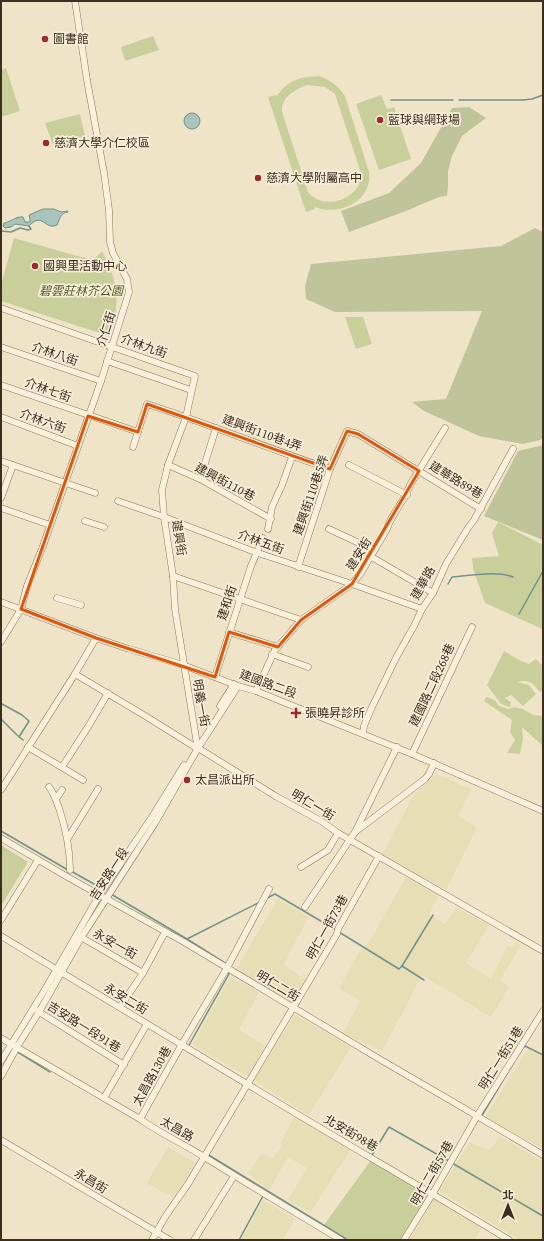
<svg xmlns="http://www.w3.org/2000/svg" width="544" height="1241" font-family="'Source Serif 4','Noto Sans TC',serif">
	<rect width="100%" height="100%" fill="#f0e4c8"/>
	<g fill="#e6deb5">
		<path d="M436,774L471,789L458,816L477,828L446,890L382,855L414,795Z"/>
		<path d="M406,877L439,895L429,915L445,924L457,908L489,925L466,963L491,979L507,946L512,948L516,942L521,945L500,980L509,987L491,1017L422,975L382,1051L343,1033L360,1001L339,988L358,954L371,939Z"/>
		<path d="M278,899L309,917L283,964L306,980L293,1003L236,969Z"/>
		<path d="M230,977L259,992L239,1030L265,1046L249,1077L192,1045Z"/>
		<path d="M295,1015L351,1047L309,1115L254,1080Z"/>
		<path d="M528,1049L543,1058V1149L485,1117Z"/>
		<path d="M295,1115L351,1149L310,1213L288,1200L307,1168L288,1157L269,1190L248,1174L262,1153L273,1158L283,1145L280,1144Z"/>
		<path d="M500,1136L543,1162V1240H520L439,1191L470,1142L490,1150Z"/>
		<path d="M168,1147L196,1163L175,1199L147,1183Z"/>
		<path d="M434,1198L482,1227L475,1240H410Z"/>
		<path d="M263,1200L295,1219L283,1240H241Z"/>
	</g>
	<g fill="#c9cf9b" fill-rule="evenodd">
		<path d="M153,36L159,50L125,61L121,47Z"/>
		<path d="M6,68L20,111L1,117V70Z"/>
		<path d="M319,76C330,80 338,85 345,96L369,172C369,175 370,178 369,181C365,206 335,215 314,207L315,209L306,212L268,97L276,95L277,96C288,80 300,77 319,76ZM307,85L325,87L335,94L361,173C362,199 324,212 308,192L283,115C278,99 294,90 307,85Z"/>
		<path d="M381,95L387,109L394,107L411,159L379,170L356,104Z"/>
		<path d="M80,114L85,136L53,145L45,123Z"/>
		<path d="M14,238L81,257L94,259L102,251C111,269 119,287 116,308C115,317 111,327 109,336L1,301V285Z"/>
		<path d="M345,317H363L372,344L356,349Z"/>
		<path d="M498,522L543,545V630L540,628L485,603L473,568L472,558L499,556L492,533Z"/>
		<path d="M504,651L519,660L529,664L536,659L543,666V689L540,692C532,683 530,679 517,682L529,685L536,694L523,706L511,695L505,698L511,702L510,707L501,704L487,685Z"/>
		<path d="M486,697L495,700L499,706L508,709L514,707L523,709L533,715L543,716V746L522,727L523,739L520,754L507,753L515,740L510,732L512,720L484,701Z"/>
		<path d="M1,845L28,862L1,906Z"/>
		<path d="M371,1160L430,1196L404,1240H350L324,1225Z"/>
	</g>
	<g fill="#bfc49a">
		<path d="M469,107L486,118L462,136L452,156L448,171V187L447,196L439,197L406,211L349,232L341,211L389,193L421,163L452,108Z"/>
		<path d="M535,228L543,232V438L540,440L523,444L479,436L424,411L412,402L446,399L482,311L335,312L306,299L305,286L311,264L501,246Z"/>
		<path d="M543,445V540L484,516L518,451Z"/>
	</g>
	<g fill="#a9c4bc" stroke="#6f938a">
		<circle cx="192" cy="121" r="8"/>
		<path d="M43,209H54L61,212L68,211V212C60,213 60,219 57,225C47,230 44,217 35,221C33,222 31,224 29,226L15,224L11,227L5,228L3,226L4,223C11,222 16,216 23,217L25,222H30V219L29,215Z"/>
	</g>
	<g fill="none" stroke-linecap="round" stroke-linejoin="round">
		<g stroke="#6f938a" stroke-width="1.5">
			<path d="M391,100H453"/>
			<path d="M459,100H523L532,99L543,95"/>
			<path d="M1,231L11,232L20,228L28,230L31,229L29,226"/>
			<path d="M448,584L452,577C470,576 496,570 513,577"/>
			<path d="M519,614L543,571"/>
			<path d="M2,704L22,715L29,721L19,737"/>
			<path d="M1,719L17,735L23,740"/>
			<path d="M1,831L68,870"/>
			<path d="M71,871L101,888"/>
			<path d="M111,894L187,939L228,965"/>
			<path d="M267,898L275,894L336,930"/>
			<path d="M339,932L399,969L402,966L424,980"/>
			<path d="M187,939L260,902"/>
			<path d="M402,966L433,915"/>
			<path d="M188,1047L229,974L227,972"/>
			<path d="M524,1047L525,1046L543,1055"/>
			<path d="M16,1051L50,1072"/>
			<path d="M481,1117L514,1062"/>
			<path d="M207,1154L348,1240"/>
			<path d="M372,1155L389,1127L449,1161"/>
			<path d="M452,1163L543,1216"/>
			<path d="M239,1240L263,1196L267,1199"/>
		</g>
		<defs>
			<g id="minor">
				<path d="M1,308L195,376L186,417L168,465L162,490L164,517L173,576L175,609L197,744"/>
				<path d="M1,347L101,381"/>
				<path d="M107,361L191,390"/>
				<path d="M1,385L138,432"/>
				<path d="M1,417L78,446"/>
				<path d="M133,447L147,404C209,424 269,449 330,469"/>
				<path d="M1,461L95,493"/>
				<path d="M168,465L200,479L271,519"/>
				<path d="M349,465L407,495"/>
				<path d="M200,479L216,428"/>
				<path d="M1,498L13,465"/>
				<path d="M118,501L164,517L255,552L352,584L422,609"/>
				<path d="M1,508L50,525"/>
				<path d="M85,521L104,527"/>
				<path d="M268,529L272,507L282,485L292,457"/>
				<path d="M329,529L374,550"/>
				<path d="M370,556L433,593"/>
				<path d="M298,567L330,469L347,431L358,434L481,509"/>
				<path d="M173,576L301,620"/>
				<path d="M57,598L81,605"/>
				<path d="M1,602L96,638L129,649L183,665L238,686L256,691L412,754L543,811"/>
				<path d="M229,632L278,647"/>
				<path d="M1,642L21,609L27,586L43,546L101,381L129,292L127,279L113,253L110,242L109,210L104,173L87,80L75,1"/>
				<path d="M272,654L308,667"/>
				<path d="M75,674L147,717L195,747L198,748L277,797L321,821L338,833L543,951"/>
				<path d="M215,677L251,566L263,538"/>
				<path d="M256,691L275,650L301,620L352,584L361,573L387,529C391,514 405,501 410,485L445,428"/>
				<path d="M220,706L234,684"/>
				<path d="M363,733L364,726L372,707L397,656L414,626L422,609L433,593L446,564L468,528L474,520L513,449"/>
				<path d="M28,747L83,780"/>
				<path d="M412,754L472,627"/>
				<path d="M62,767L88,727L108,693"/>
				<path d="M49,787C54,793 56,801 59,808C66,829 70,847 70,870"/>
				<path d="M1,790L75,674L96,638"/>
				<path d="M56,799L62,790"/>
				<path d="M356,830L397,747"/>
				<path d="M1,838L71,879L184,942L381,1060L455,1103L543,1155"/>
				<path d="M68,838L98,789"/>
				<path d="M301,867L328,850L338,833"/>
				<path d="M305,907L355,832L425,779L429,774L434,763"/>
				<path d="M1,920L38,860"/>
				<path d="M1,936C83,986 165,1035 247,1084C334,1137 422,1187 509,1240"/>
				<path d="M79,936L143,973"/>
				<path d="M120,1007L143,973L165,932"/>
				<path d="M36,1010L124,1065"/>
				<path d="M1,1038L140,1119C161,1134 184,1144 206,1158C251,1186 296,1213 341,1240"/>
				<path d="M1,1061L47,986L100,894L150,820L184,765"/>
				<path d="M1,1076L17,1047L39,1012L81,938L155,823L198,748L238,686"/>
				<path d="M104,1098L147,1024"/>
				<path d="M140,1119L182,1044L227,968L269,889"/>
				<path d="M1,1140L170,1240"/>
				<path d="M152,1240L165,1217L188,1184L337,934L338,929L379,856"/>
				<path d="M194,1240L234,1176"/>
				<path d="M404,1240L433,1193L477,1116L543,1011"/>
			</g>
		</defs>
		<use href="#minor" stroke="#8d765c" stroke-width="7"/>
		<use href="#minor" stroke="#faf1dc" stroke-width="6"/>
	</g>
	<path fill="none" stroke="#df570d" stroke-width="3" stroke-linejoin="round" d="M147,404L330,469L347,431L358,434L419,471L352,584L301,620L278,647L229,632L215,677L96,638L21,609L88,416L138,432Z"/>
	<g fill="#9e2a2b" stroke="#f7eed8" stroke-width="1.5">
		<circle cx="45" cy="39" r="4"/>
		<circle cx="380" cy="120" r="4"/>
		<circle cx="46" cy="143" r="4"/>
		<circle cx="258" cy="178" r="4"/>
		<circle cx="35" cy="266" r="4"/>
		<path d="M294 707h4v4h4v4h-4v4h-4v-4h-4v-4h4z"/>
		<circle cx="187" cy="780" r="4"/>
	</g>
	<g text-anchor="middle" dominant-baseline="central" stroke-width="3.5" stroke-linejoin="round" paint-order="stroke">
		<g font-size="12" fill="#3d2e20" stroke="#f7eed8" text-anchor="start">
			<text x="53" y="39">圖書館</text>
			<text x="388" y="120">藍球與網球場</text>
			<text x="54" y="143">慈濟大學介仁校區</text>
			<text x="266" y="178">慈濟大學附屬高中</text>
			<text x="43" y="266">國興里活動中心</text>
			<text x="305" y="713">張曉昇診所</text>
			<text x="195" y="780">太昌派出所</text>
		</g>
		<g font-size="12" font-style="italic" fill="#4d5a26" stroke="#f7eed8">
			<text x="81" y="291">碧雲莊林芥公園</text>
		</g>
		<g font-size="12" fill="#3d2e20" stroke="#f7eed8">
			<text transform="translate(106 329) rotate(-72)">介仁街</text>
			<text transform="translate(144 346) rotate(20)">介林九街</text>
			<text transform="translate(55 354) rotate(19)">介林八街</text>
			<text transform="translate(48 390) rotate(20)">介林七街</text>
			<text transform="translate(43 421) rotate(20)">介林六街</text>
			<text transform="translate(262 433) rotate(20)">建興街110巷4弄</text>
			<text transform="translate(456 480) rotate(31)">建華路89巷</text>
			<text transform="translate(225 482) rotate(28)">建興街110巷</text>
			<text transform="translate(311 495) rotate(-71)">建興街110巷5弄</text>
			<text transform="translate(179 538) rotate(81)">建興街</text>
			<text transform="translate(261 542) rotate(20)">介林五街</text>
			<text transform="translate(359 554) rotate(-58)">建安街</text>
			<text transform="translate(423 583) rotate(-61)">建華路</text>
			<text transform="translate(227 603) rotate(-72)">建和街</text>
			<text transform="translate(268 684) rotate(20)">建國路二段</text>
			<text transform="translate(432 685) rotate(-65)">建國路二段268巷</text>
			<text transform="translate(201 703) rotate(80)">明義一街</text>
			<text transform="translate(313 805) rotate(31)">明仁一街</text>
			<text transform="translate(109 874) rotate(-57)">吉安路一段</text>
			<text transform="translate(327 927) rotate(-61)">明仁一街73巷</text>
			<text transform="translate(115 944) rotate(29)">永安一街</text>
			<text transform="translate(278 986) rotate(31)">明仁二街</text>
			<text transform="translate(126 999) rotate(31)">永安二街</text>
			<text transform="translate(84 1027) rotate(32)">吉安路一段91巷</text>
			<text transform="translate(501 1058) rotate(-58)">明仁一街51巷</text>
			<text transform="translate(152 1076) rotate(-61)">太昌路130巷</text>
			<text transform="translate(177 1129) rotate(30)">太昌路</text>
			<text transform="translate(351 1133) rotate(30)">北安街98巷</text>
			<text transform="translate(432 1173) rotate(-60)">明仁二街57巷</text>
			<text transform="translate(91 1181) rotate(31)">永昌街</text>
		</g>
	</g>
	<rect width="544" height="1241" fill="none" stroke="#3d2e20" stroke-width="4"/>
	<g transform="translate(508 1205)" stroke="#f7eed8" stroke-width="3" paint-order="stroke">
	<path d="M0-3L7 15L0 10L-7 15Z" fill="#3d2e20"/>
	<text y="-6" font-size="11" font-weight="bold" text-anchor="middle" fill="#3d2e20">北</text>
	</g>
</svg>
